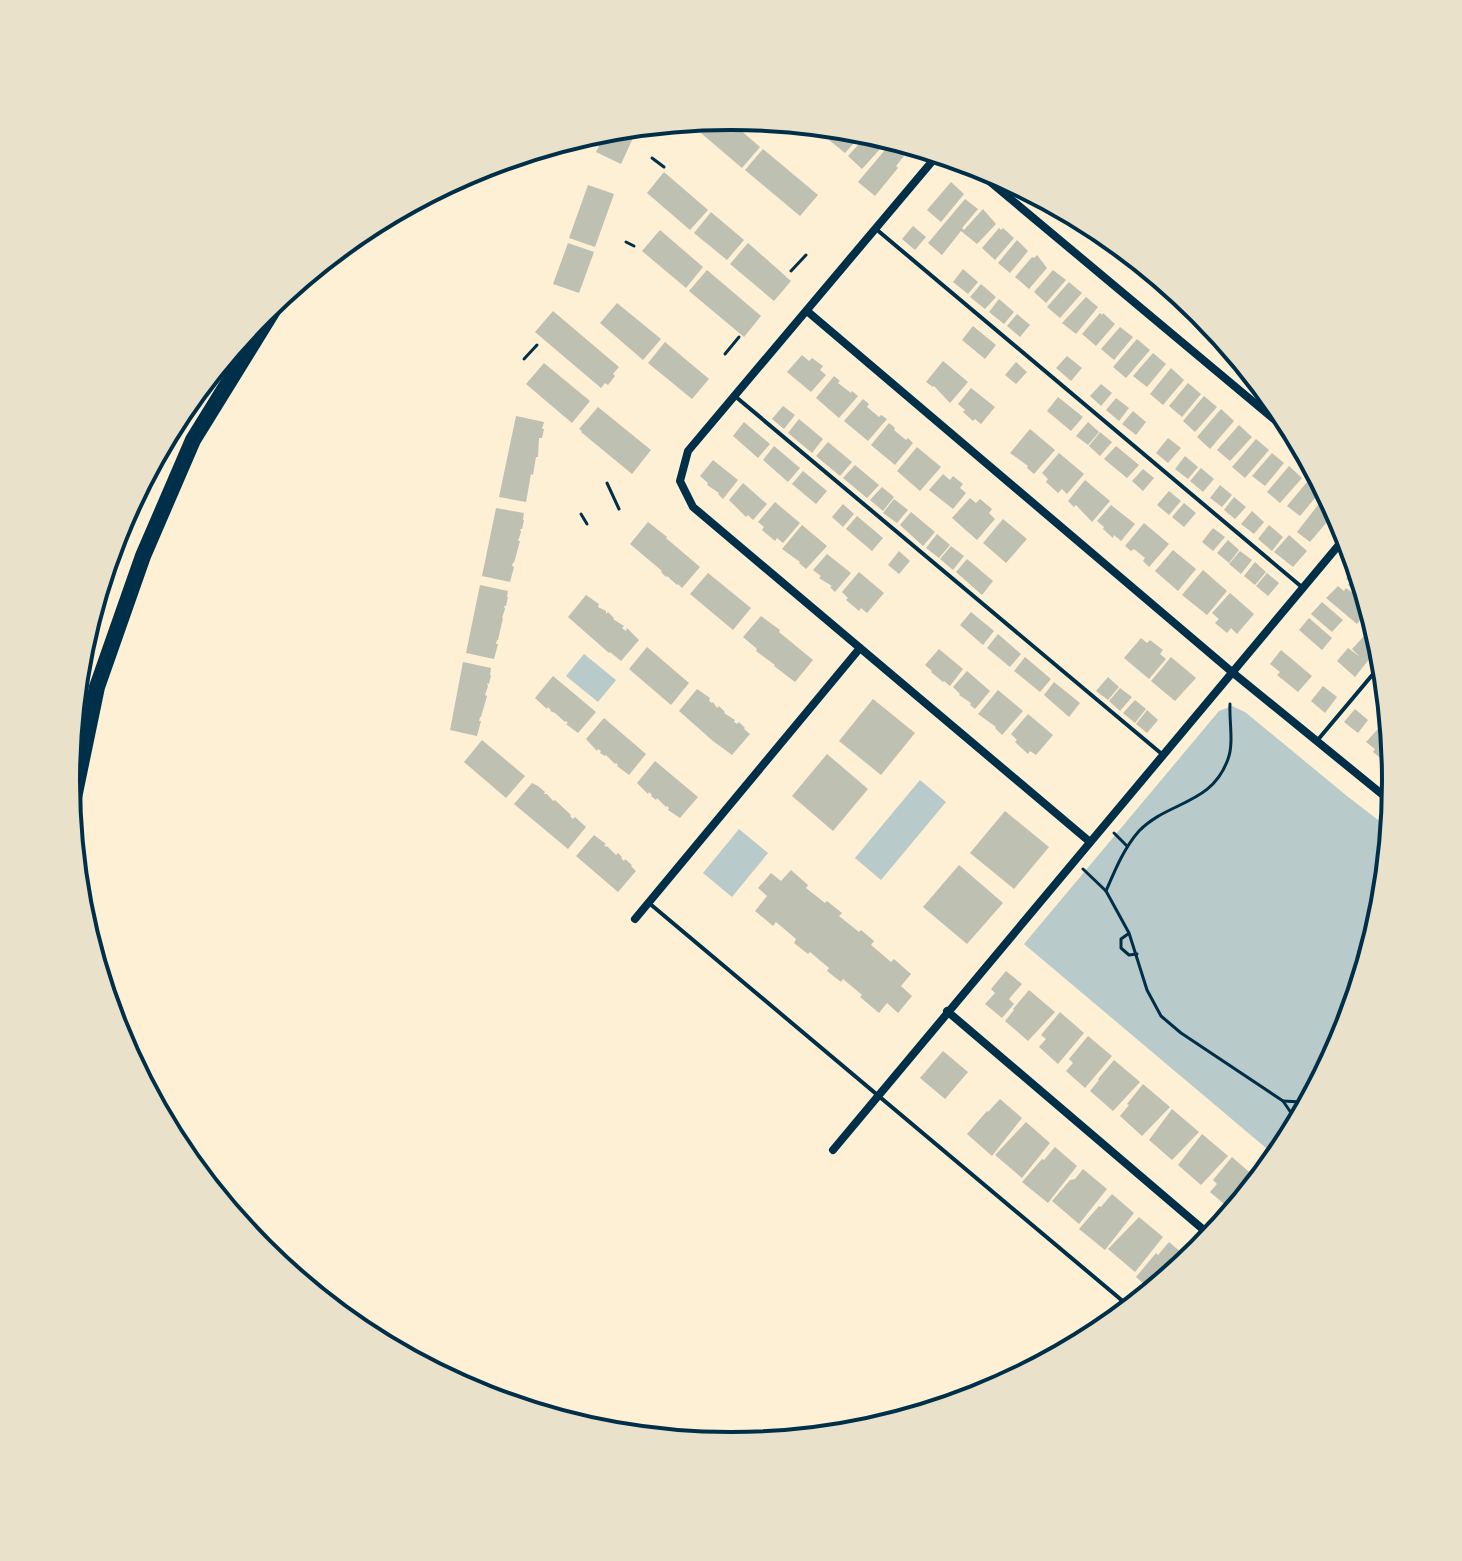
<svg xmlns="http://www.w3.org/2000/svg" width="1462" height="1561" font-family="'Fira Sans Condensed',sans-serif">
	<rect width="100%" height="100%" fill="#fdf0d5"/>
	<g fill="#b9caca">
		<path d="M584,654L616,680L598,702L566,676Z"/>
		<path d="M1232,706L1245,712L1347,796L1391,830L1383,911L1345,1035L1284,1150L1278,1158L1024,944L1219,711Z"/>
		<path d="M920,780L946,802L881,880L855,858Z"/>
		<path d="M739,829L768,853L732,897L703,873Z"/>
	</g>
	<g fill="#bec0b2">
		<path d="M724,116L760,147L742,168L688,122L689,120Z"/>
		<path d="M814,124L837,126L829,136Z"/>
		<path d="M639,125L621,164L596,152L608,128Z"/>
		<path d="M841,126L861,128L860,130L863,133L845,153L829,140Z"/>
		<path d="M874,132L885,136L889,139L862,169L848,156L869,133L871,135Z"/>
		<path d="M890,144L904,156L896,166L898,168L875,196L858,182Z"/>
		<path d="M763,149L818,195L800,216L745,170Z"/>
		<path d="M664,172L708,210L690,230L647,193Z"/>
		<path d="M951,182L964,194L941,222L927,210Z"/>
		<path d="M588,185L614,194L595,247L569,238Z"/>
		<path d="M965,199L978,209L962,228L964,230L983,209L996,224L977,244L961,231L942,255L928,243Z"/>
		<path d="M711,212L744,240L727,260L694,233Z"/>
		<path d="M1072,212L1087,220L1082,226L1069,215Z"/>
		<path d="M1091,223L1106,232L1099,240L1086,229Z"/>
		<path d="M913,226L926,237L915,250L902,239Z"/>
		<path d="M999,228L1001,230L1003,228L1014,238L995,260L982,248Z"/>
		<path d="M660,230L703,267L686,288L642,251Z"/>
		<path d="M1109,234L1122,245L1115,253L1102,242Z"/>
		<path d="M1017,240L1028,251L1010,273L998,263Z"/>
		<path d="M568,243L594,252L579,293L553,284Z"/>
		<path d="M748,243L791,281L774,301L730,264Z"/>
		<path d="M1125,248L1139,260L1132,268L1118,256Z"/>
		<path d="M1037,255L1047,268L1029,289L1015,277L1032,257L1034,258Z"/>
		<path d="M1142,262L1157,274L1150,283L1135,271Z"/>
		<path d="M963,269L978,282L968,294L953,282Z"/>
		<path d="M707,270L761,316L744,337L689,291Z"/>
		<path d="M1053,270L1066,280L1046,303L1034,292Z"/>
		<path d="M1161,277L1174,288L1166,297L1154,286Z"/>
		<path d="M1069,282L1082,293L1060,318L1047,307Z"/>
		<path d="M981,284L996,297L985,309L970,297Z"/>
		<path d="M1177,290L1190,301L1182,310L1169,299Z"/>
		<path d="M1086,297L1098,307L1076,334L1062,323Z"/>
		<path d="M999,299L1014,312L1004,324L989,312Z"/>
		<path d="M617,303L661,339L643,360L600,323Z"/>
		<path d="M1194,304L1206,316L1199,324L1186,313Z"/>
		<path d="M553,311L619,367L613,374L615,376L608,385L605,383L601,388L535,332Z"/>
		<path d="M1100,313L1102,315L1103,313L1115,324L1096,346L1082,334Z"/>
		<path d="M1017,314L1030,325L1020,337L1007,326Z"/>
		<path d="M1210,321L1221,335L1217,340L1204,328Z"/>
		<path d="M973,326L996,345L985,359L962,340Z"/>
		<path d="M1120,327L1133,337L1114,360L1101,349Z"/>
		<path d="M1224,338L1237,354L1236,356L1221,342Z"/>
		<path d="M1137,339L1150,350L1126,378L1113,367Z"/>
		<path d="M665,342L709,379L692,399L648,363Z"/>
		<path d="M1153,353L1166,364L1147,387L1133,376Z"/>
		<path d="M802,355L809,361L812,358L823,366L820,370L826,375L811,392L787,372Z"/>
		<path d="M1067,356L1082,368L1071,381L1056,368Z"/>
		<path d="M943,361L968,382L950,403L934,386L933,387L926,382Z"/>
		<path d="M1016,362L1027,372L1016,384L1005,375Z"/>
		<path d="M544,363L590,401L572,423L526,384Z"/>
		<path d="M1171,368L1184,380L1163,405L1150,394Z"/>
		<path d="M834,376L840,381L838,383L851,393L852,391L858,396L839,418L816,398Z"/>
		<path d="M1188,383L1201,394L1182,417L1169,406Z"/>
		<path d="M1101,384L1112,393L1101,406L1090,396Z"/>
		<path d="M971,388L995,407L981,424L975,419L973,421L963,412L965,410L958,404Z"/>
		<path d="M1204,396L1217,407L1195,432L1183,421Z"/>
		<path d="M1058,397L1083,417L1071,431L1047,411Z"/>
		<path d="M1116,398L1129,408L1119,421L1106,410Z"/>
		<path d="M863,399L869,404L867,407L879,417L881,415L887,419L868,441L844,421Z"/>
		<path d="M783,406L795,415L784,429L772,419Z"/>
		<path d="M598,407L651,450L632,474L581,432L582,431L579,429Z"/>
		<path d="M1221,409L1234,421L1210,449L1197,437Z"/>
		<path d="M1133,411L1146,422L1136,435L1122,424Z"/>
		<path d="M516,416L544,422L542,429H544L542,438H539L538,457H536L533,475L531,474L526,502L499,497Z"/>
		<path d="M799,419L823,439L812,453L788,433Z"/>
		<path d="M744,422L770,444L758,458L733,436Z"/>
		<path d="M1088,422L1099,432L1088,445L1076,436Z"/>
		<path d="M889,423L895,428L894,430L906,440L908,438L913,443L895,465L871,445Z"/>
		<path d="M1239,425L1252,437L1230,461L1217,450Z"/>
		<path d="M1030,429L1055,450L1034,474L1027,468L1028,466L1010,453Z"/>
		<path d="M1100,432L1112,442L1100,456L1089,446Z"/>
		<path d="M1168,438L1181,448L1168,463L1156,453Z"/>
		<path d="M1256,439L1269,450L1245,478L1232,467Z"/>
		<path d="M828,442L852,462L840,476L816,456Z"/>
		<path d="M774,446L800,468L788,482L763,460Z"/>
		<path d="M1116,446L1139,465L1127,478L1104,459Z"/>
		<path d="M917,447L941,467L920,491L897,471Z"/>
		<path d="M1059,453L1084,474L1067,494L1062,489L1058,493L1046,482L1048,479L1042,473Z"/>
		<path d="M1272,453L1284,463L1265,486L1252,476Z"/>
		<path d="M1185,456L1198,467L1188,479L1175,469Z"/>
		<path d="M713,460L738,480L723,499L718,494L719,493L707,485L708,483L700,476Z"/>
		<path d="M855,465L879,485L867,498L843,478Z"/>
		<path d="M1289,466L1302,478L1280,503L1267,492Z"/>
		<path d="M1201,468L1214,479L1203,492L1190,481Z"/>
		<path d="M1143,469L1154,478L1143,491L1132,481Z"/>
		<path d="M803,471L827,491L816,504L792,484Z"/>
		<path d="M943,474L950,480L953,476L963,484L960,488L966,493L953,509L929,490Z"/>
		<path d="M1085,480L1110,501L1092,522L1076,505L1074,507L1068,501Z"/>
		<path d="M1307,482L1320,492L1300,516L1287,506Z"/>
		<path d="M743,483L767,504L753,520L748,515L746,517L729,500Z"/>
		<path d="M1220,485L1232,495L1222,507L1210,498Z"/>
		<path d="M882,487L894,497L883,511L870,500Z"/>
		<path d="M1169,491L1181,501L1169,515L1157,505Z"/>
		<path d="M1325,496L1333,502L1337,510L1310,542L1297,532Z"/>
		<path d="M1234,497L1246,507L1235,519L1224,510Z"/>
		<path d="M970,498L976,503L980,499L992,509L989,513L995,519L977,540L952,518Z"/>
		<path d="M894,499L908,510L897,523L883,513Z"/>
		<path d="M775,502L800,523L783,543L777,538L775,541L762,530L764,527L758,522Z"/>
		<path d="M1184,503L1196,513L1184,527L1172,517Z"/>
		<path d="M843,504L854,514L843,527L832,517Z"/>
		<path d="M1111,505L1135,524L1121,541L1114,535L1113,538L1103,529L1104,527L1097,521Z"/>
		<path d="M496,508L524,513L523,520H524L522,529H520L521,532L518,541H520L514,563L513,562L512,566L514,567L510,582L482,576Z"/>
		<path d="M1252,511L1264,522L1254,534L1241,524Z"/>
		<path d="M911,512L935,532L923,546L900,525Z"/>
		<path d="M857,516L883,538L872,551L846,529Z"/>
		<path d="M1003,519L1027,539L1006,563L983,543Z"/>
		<path d="M648,522L667,537L666,538L700,567L682,588L678,584L677,585L667,576L666,577L661,572L662,571L630,544Z"/>
		<path d="M1144,523L1169,544L1149,567L1143,561L1145,558L1134,549L1131,551L1125,546Z"/>
		<path d="M802,525L827,546L806,569L799,563L800,562L782,549Z"/>
		<path d="M1269,525L1283,537L1272,551L1258,539Z"/>
		<path d="M1213,528L1225,537L1213,551L1202,542Z"/>
		<path d="M937,534L950,545L939,558L926,548Z"/>
		<path d="M1289,535L1307,551L1293,567L1274,552Z"/>
		<path d="M1228,540L1239,550L1229,563L1217,553Z"/>
		<path d="M951,546L964,556L953,570L940,559Z"/>
		<path d="M1173,550L1196,569L1178,591L1155,571Z"/>
		<path d="M899,551L910,561L899,574L888,565Z"/>
		<path d="M1240,551L1252,560L1241,574L1229,564Z"/>
		<path d="M827,554L851,573L835,592L830,587L832,586L819,578L821,576L813,570Z"/>
		<path d="M967,559L993,581L982,595L956,572Z"/>
		<path d="M1255,562L1266,572L1255,585L1244,576Z"/>
		<path d="M1355,565L1358,568L1368,602L1348,585L1350,582L1346,579Z"/>
		<path d="M1203,570L1227,591L1207,615L1182,595Z"/>
		<path d="M859,572L884,593L867,613L861,608L859,611L846,600L848,598L842,592Z"/>
		<path d="M708,573L751,608L733,630L690,594Z"/>
		<path d="M1267,573L1279,583L1268,596L1256,586Z"/>
		<path d="M480,585L508,591L507,597H508L506,606H504L505,609L502,618H503L498,640H497L496,644H498L494,659L466,653Z"/>
		<path d="M1338,586L1344,591L1346,588L1350,591L1370,607L1357,624L1326,598Z"/>
		<path d="M1230,593L1254,614L1237,634L1231,628L1227,633L1215,623L1219,619L1212,613Z"/>
		<path d="M586,595L599,604L598,607L606,611V614L608,612L614,618L613,619L624,626L622,628L626,631L627,628L639,640L621,661L610,652L609,653L568,617Z"/>
		<path d="M1322,602L1343,620L1332,632L1311,614Z"/>
		<path d="M971,612L994,631L983,645L960,625Z"/>
		<path d="M761,616L780,630L779,632L813,660L795,682L774,666L775,665L756,651L757,649L743,637Z"/>
		<path d="M1309,618L1332,638L1322,650L1299,630Z"/>
		<path d="M1375,624L1382,647L1367,634Z"/>
		<path d="M998,634L1021,654L1010,667L987,648Z"/>
		<path d="M1364,636L1378,648L1355,677L1337,661L1348,648L1360,657L1352,649Z"/>
		<path d="M1141,638L1147,643L1150,640L1163,650L1160,654L1166,659L1149,679L1124,658Z"/>
		<path d="M647,647L689,683L671,705L629,669Z"/>
		<path d="M939,649L963,669L950,686L944,681L943,682L931,672L932,671L925,665Z"/>
		<path d="M1281,650L1312,676L1298,692L1277,675L1280,672L1270,664Z"/>
		<path d="M1025,657L1051,679L1040,692L1014,671Z"/>
		<path d="M1171,657L1196,678L1175,701L1151,681Z"/>
		<path d="M463,662L491,668L490,675H491L489,684L487,683L488,686L485,695L487,696L481,717H480L479,721H481L477,736L450,730Z"/>
		<path d="M967,671L990,691L975,709L970,705L971,703L959,695L960,694L953,687Z"/>
		<path d="M553,676L596,712L578,733L566,724L568,723L566,721L565,722L555,713L550,711L551,710L548,707L547,709L535,698Z"/>
		<path d="M1108,677L1119,687L1108,700L1096,691Z"/>
		<path d="M1054,682L1080,703L1069,717L1044,695Z"/>
		<path d="M1323,686L1337,697L1325,713L1311,701Z"/>
		<path d="M1120,688L1132,697L1120,711L1109,701Z"/>
		<path d="M697,689L710,698L709,701L712,703L713,702L717,708L719,706L725,712L724,713L735,720L734,722L737,724L739,722L745,728L744,729L750,734L732,755L713,741L679,711Z"/>
		<path d="M998,690L1023,711L1002,735L995,728L996,727L978,714Z"/>
		<path d="M873,699L915,733L881,775L839,741Z"/>
		<path d="M1135,700L1146,709L1135,723L1123,713Z"/>
		<path d="M1355,709L1368,720L1358,733L1344,722Z"/>
		<path d="M1147,710L1158,720L1147,733L1136,724Z"/>
		<path d="M1028,714L1053,735L1036,755L1030,751L1028,754L1015,742L1017,740L1011,734Z"/>
		<path d="M604,718L646,754L629,775L617,766L618,765L616,763L615,764L606,755L605,756L600,753L601,751L598,749L597,751L586,739Z"/>
		<path d="M1378,729L1392,740L1395,770L1373,752L1375,749L1366,742Z"/>
		<path d="M482,740L525,776L506,798L464,762Z"/>
		<path d="M827,754L868,789L833,831L792,796Z"/>
		<path d="M655,761L698,797L680,818L668,810L669,808L667,806L666,807L657,798L656,800L651,796L652,795L649,792L648,794L637,783Z"/>
		<path d="M532,783L538,786L545,792L544,794H547L553,801L555,800L571,815L570,816L573,819L575,817L586,827L568,849L514,804Z"/>
		<path d="M1005,811L1049,847L1014,889L970,853Z"/>
		<path d="M594,835L606,844L604,845L606,847L607,846L616,855L618,853L622,857L621,858L624,861L625,859L632,865L631,866L636,871L618,892L576,856Z"/>
		<path d="M959,865L1003,903L967,944L923,907Z"/>
		<path d="M791,870L808,885L806,888L825,903L827,901L842,913L839,916L859,932L861,930L874,941L871,945L891,962L894,959L911,974L901,986L912,996L898,1013L887,1003L879,1013L860,997L862,995L843,979L841,982L827,971L829,968L810,952L808,954L794,943L796,939L776,922L773,926L755,911L767,896L758,888L771,873L781,881Z"/>
		<path d="M1006,971L1022,984L1009,999L1014,1004L1002,1018L985,1004L995,993L991,989Z"/>
		<path d="M1029,990L1055,1012L1028,1041L1005,1021L1014,1010L1013,1009Z"/>
		<path d="M1060,1012L1084,1033L1058,1064L1039,1047L1046,1039L1041,1035Z"/>
		<path d="M1088,1036L1112,1056L1085,1088L1066,1071L1073,1063L1069,1059Z"/>
		<path d="M943,1051L968,1072L945,1099L920,1078Z"/>
		<path d="M1114,1060L1140,1082L1113,1111L1090,1091L1099,1080L1098,1079Z"/>
		<path d="M1143,1084L1170,1107L1142,1136L1120,1116L1129,1105L1127,1104Z"/>
		<path d="M1000,1099L1022,1118L992,1156L967,1134L987,1111L988,1112Z"/>
		<path d="M1172,1109L1199,1132L1172,1160L1149,1140Z"/>
		<path d="M1026,1122L1050,1143L1022,1178L995,1155Z"/>
		<path d="M1202,1134L1228,1156L1201,1185L1178,1165Z"/>
		<path d="M1055,1147L1077,1166L1048,1203L1022,1182L1042,1159L1044,1160Z"/>
		<path d="M1232,1157L1256,1178L1230,1209L1210,1192L1217,1184L1213,1180Z"/>
		<path d="M1083,1169L1107,1189L1079,1224L1052,1201L1070,1180L1075,1179Z"/>
		<path d="M1112,1194L1134,1213L1105,1250L1079,1229L1099,1206L1101,1207Z"/>
		<path d="M1139,1217L1163,1237L1135,1272L1108,1249Z"/>
		<path d="M1169,1242L1190,1260L1152,1291L1136,1277L1156,1253L1158,1255Z"/>
	</g>
	<g fill="none" stroke-linecap="round" stroke-linejoin="round">
		<g stroke="#003049" stroke-width="3">
			<path d="M652,158L664,167"/>
			<path d="M626,242L634,246"/>
			<path d="M791,271L806,255"/>
			<path d="M725,354L739,337"/>
			<path d="M524,359L537,345"/>
			<path d="M607,483L619,509"/>
			<path d="M581,514L587,524"/>
			<path d="M1114,833L1127,846"/>
			<path d="M1083,869L1106,891L1129,933L1147,990L1161,1016L1181,1033L1283,1101L1298,1123"/>
			<path d="M1106,891C1115,870 1124,848 1139,831C1168,801 1212,805 1228,759C1234,743 1229,721 1230,704"/>
			<path d="M1128,934L1121,939V948L1129,955L1137,954"/>
			<path d="M1283,1101L1302,1102L1311,1100"/>
		</g>
		<g stroke="#003049" stroke-width="4">
			<path d="M876,229L1303,588"/>
			<path d="M736,397L1163,755"/>
			<path d="M1316,742L1384,661"/>
			<path d="M649,903L1131,1308"/>
		</g>
		<g stroke="#003049" stroke-width="8">
			<path d="M940,152L688,451L680,481L693,507L1090,842"/>
			<path d="M964,160L1299,440"/>
			<path d="M807,311L1232,672L1394,804"/>
			<path d="M635,919L860,648"/>
			<path d="M947,1011L1212,1237"/>
			<path d="M833,1150L1348,534"/>
		</g>
		<path stroke="#003049" stroke-width="16" d="M70,817L97,687L143,556L193,440L285,291"/>
	</g>
	<path d="M0 0H1462V1561H0ZM80 781a651 651 0 1 1 1302 0a651 651 0 1 1-1302 0Z" fill="#e9e1ca" fill-rule="evenodd"/>
	<path fill="none" stroke="#003049" stroke-width="4" d="M80 781a651 651 0 1 1 1302 0a651 651 0 1 1-1302 0Z"/>
</svg>
